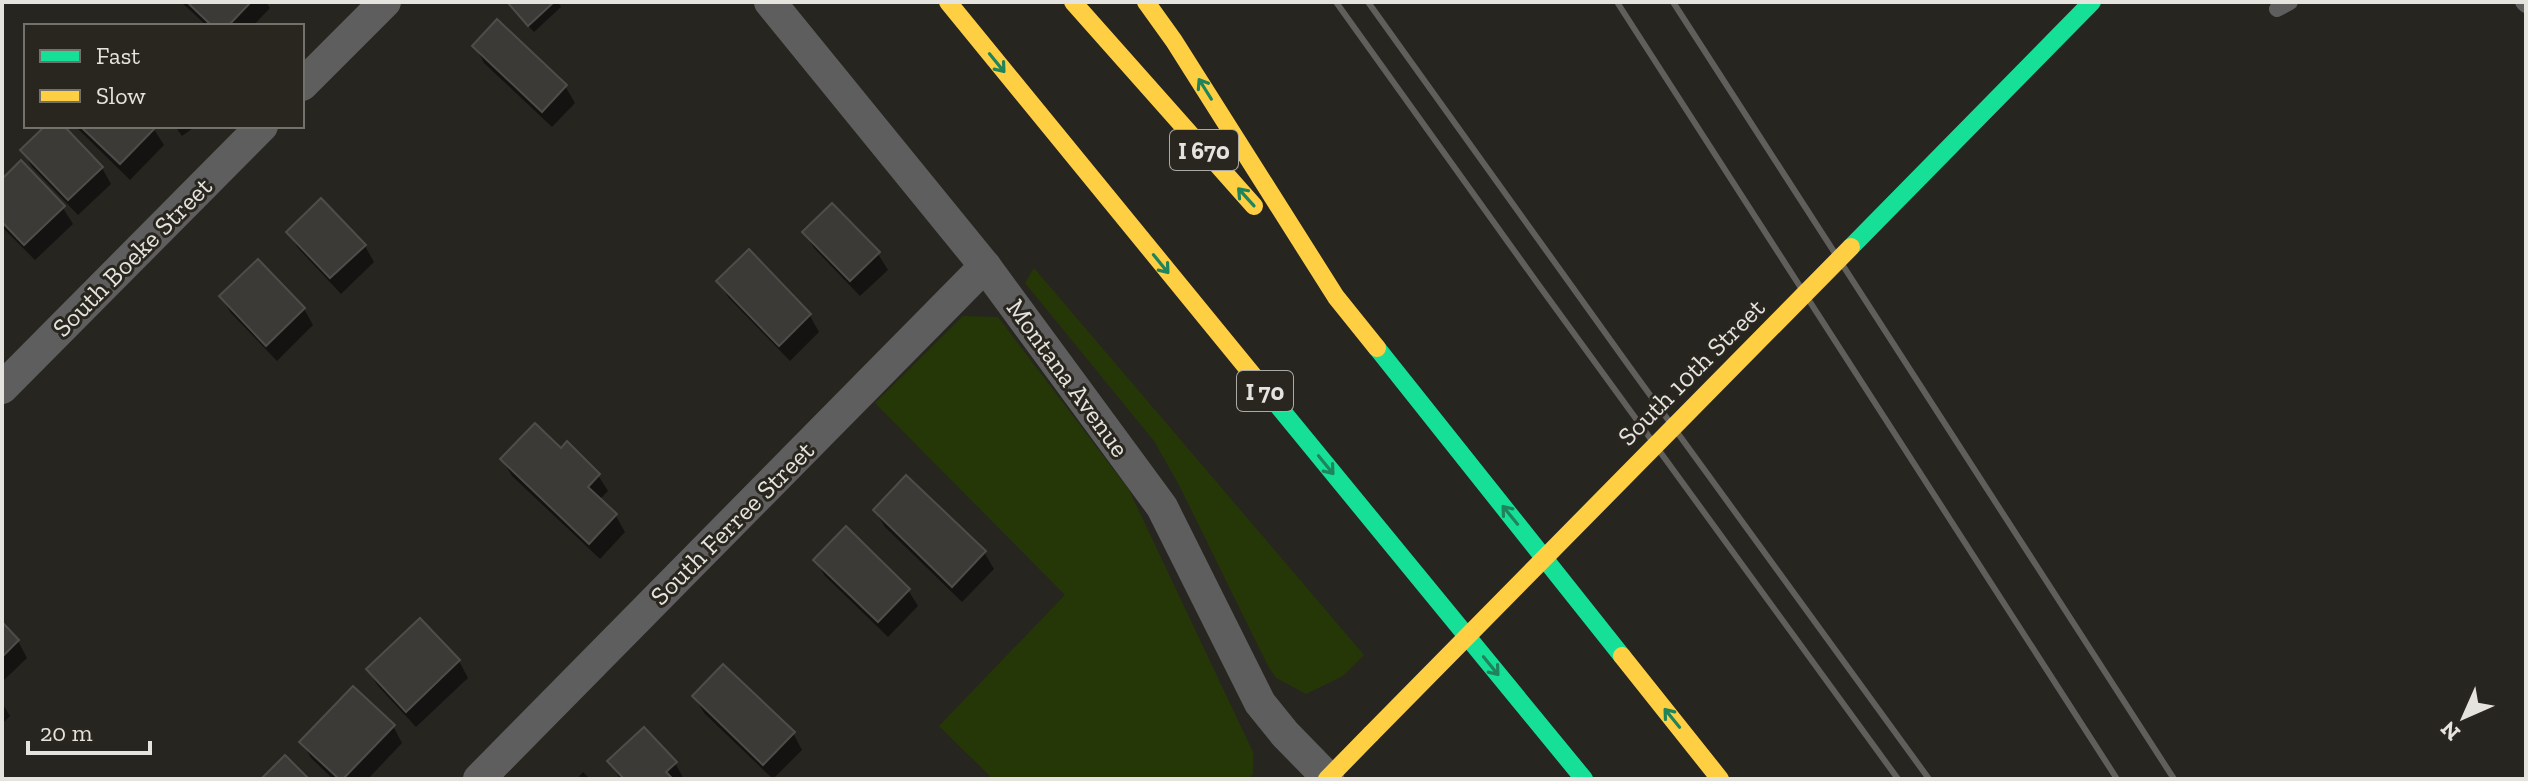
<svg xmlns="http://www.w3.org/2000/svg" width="2528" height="781" font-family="'Zilla Slab',serif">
	<rect width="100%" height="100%" fill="#262520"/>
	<g fill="#263707">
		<path d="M1034,268L1364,655L1343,676L1306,694L1276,678L1268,666L1179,485L1154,441L1025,283Z"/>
		<path d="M963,316L998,317L1129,490L1253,752V774L1248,779H993L939,726L1065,595L875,403Z"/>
	</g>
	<g fill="#0007">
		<path d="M181,2H266L270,8L253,26H207Z"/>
		<path d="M512,2H558L561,7L534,32L515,12L510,4Z"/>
		<path d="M475,46L565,86L575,103L552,127L484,63Z"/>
		<path d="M48,126H61L102,168L111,184L78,215L32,167L23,151Z"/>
		<path d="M75,126H152L164,145L130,180Z"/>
		<path d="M175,126H196L182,136Z"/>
		<path d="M2,182L63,208L73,224L35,260L2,227Z"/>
		<path d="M288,232L365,246L374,262L341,294L298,248Z"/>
		<path d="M804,232L878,254L888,270L860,296L814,248Z"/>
		<path d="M749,252L810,316L819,332L790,361L728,297L719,281Z"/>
		<path d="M221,297L304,309L313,325L277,361L231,313Z"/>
		<path d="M561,450L598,475L608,491L599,500L616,516L625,532L600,559L512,476L502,460Z"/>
		<path d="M875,511L984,552L994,569L962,602L885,527Z"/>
		<path d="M815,560L908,590L918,606L888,637L825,576Z"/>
		<path d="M420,621L459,661L468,678L416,727L378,686L368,670Z"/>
		<path d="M2,625L18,641L27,658L2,682Z"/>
		<path d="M694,696L793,733L802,750L773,779L704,713Z"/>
		<path d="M2,703L10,716L2,724Z"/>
		<path d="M393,726L402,743L368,779H333L311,758L302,742Z"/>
		<path d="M610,762L675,763L684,779H620Z"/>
		<path d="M583,772L590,779H577Z"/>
	</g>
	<g fill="#3c3a37" stroke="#4f4d4a" stroke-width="2">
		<path d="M187,2H251L228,26H212Z"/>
		<path d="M510,2H554L528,26L508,3Z"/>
		<path d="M497,19L567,85L542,112L472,46Z"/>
		<path d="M45,126H64L103,167L68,200L20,150Z"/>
		<path d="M80,126H155L156,127L120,164Z"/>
		<path d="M21,160L65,206L24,245L2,222V179Z"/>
		<path d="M321,198L366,245L330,278L286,232Z"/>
		<path d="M832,203L880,252L850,281L802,232Z"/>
		<path d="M749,249L811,314L779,346L716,281Z"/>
		<path d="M258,259L305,308L266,346L219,296Z"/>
		<path d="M535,423L561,448L567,441L600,474L588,487L617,514L589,544L500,459Z"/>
		<path d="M906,475L986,551L952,587L873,510Z"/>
		<path d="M846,526L910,589L878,622L813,560Z"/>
		<path d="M420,618L460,660L406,712L366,669Z"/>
		<path d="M2,622L19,640L2,657Z"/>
		<path d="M723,664L795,732L763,765L692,696Z"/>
		<path d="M353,686L395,725L343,779H339L299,742Z"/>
		<path d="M644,727L677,762L666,772L673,779H624L607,761Z"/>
		<path d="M285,755L309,779H261Z"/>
	</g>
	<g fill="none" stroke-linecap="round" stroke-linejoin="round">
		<g stroke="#5f5e5e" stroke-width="16">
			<path d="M2523,2L2526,5"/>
			<path d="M2277,9L2290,2"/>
		</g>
		<g stroke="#5f5e5e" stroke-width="32">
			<path d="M770,2L985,266L1162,507L1260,703L1285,734L1328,778"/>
			<path d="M302,85L385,2"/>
			<path d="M2,388L262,126"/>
			<path d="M479,779L985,266"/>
		</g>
		<g stroke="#16e098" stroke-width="18">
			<path d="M1377,348L1622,656"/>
			<path d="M1265,390L1584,779"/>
		</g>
		<g stroke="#ffcf43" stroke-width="18">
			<path d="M948,2L1265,390"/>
			<path d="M1073,2L1254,206"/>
			<path d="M1146,2L1174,41L1336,297L1377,348"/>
			<path d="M1622,656L1720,779"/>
			<path d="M1327,779L1371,734"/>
		</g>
		<g stroke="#605f5c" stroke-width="6">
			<path d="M1336,2L1538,284L1898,779"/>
			<path d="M1368,2L1629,366L1929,779"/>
			<path d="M1617,2L2117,779"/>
			<path d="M1673,2L2174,779"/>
		</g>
		<path stroke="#16e098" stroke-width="18" d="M1851,247L2092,2"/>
		<path stroke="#ffcf43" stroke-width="18" d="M1371,734L1851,247"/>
	</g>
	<defs><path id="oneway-shaft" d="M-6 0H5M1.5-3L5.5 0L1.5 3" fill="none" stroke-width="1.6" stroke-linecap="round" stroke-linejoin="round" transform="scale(2)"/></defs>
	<g stroke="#1f835b">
		<use href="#oneway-shaft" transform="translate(997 63) rotate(51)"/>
		<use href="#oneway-shaft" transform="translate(1205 89) rotate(-122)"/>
		<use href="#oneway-shaft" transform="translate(1246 197) rotate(-132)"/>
		<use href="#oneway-shaft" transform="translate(1161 264) rotate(51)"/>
		<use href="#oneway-shaft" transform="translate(1326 465) rotate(51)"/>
		<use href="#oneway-shaft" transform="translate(1510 515) rotate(-129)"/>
		<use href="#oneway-shaft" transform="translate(1491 666) rotate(51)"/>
		<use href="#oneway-shaft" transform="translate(1672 718) rotate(-129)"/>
	</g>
	<g text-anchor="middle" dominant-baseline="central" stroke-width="6" stroke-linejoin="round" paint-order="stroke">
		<g fill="#28261e" stroke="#acaaa4" stroke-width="2">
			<rect x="1170" y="130" width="68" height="40" rx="6"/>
			<rect x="1237" y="371" width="56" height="40" rx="6"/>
		</g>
		<g font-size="24" font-weight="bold" fill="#e4e3dd">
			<text x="1204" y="150">I 670</text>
			<text x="1265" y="391">I 70</text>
		</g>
		<g font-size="26" fill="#e4e3dd" stroke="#28261e">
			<text transform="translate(132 257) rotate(-45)">South Boeke Street</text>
			<text transform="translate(1691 372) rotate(-45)">South 10th Street</text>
			<text transform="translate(1068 378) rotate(54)">Montana Avenue</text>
			<text transform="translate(732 523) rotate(-45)">South Ferree Street</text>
		</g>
	</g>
	<rect width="2528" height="781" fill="none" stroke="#e4e3dd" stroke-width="8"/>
	<rect x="24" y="24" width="280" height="104" fill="#28261e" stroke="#73726a" stroke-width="2"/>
	<rect x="40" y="50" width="40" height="12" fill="#16e098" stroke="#73726a" stroke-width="2"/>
	<text x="96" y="64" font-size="24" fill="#e4e3dd">Fast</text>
	<rect x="40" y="90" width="40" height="12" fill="#ffcf43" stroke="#73726a" stroke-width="2"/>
	<text x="96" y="104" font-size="24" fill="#e4e3dd">Slow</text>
	<g transform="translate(2464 717) rotate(225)" stroke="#28261e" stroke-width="6" paint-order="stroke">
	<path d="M0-6L14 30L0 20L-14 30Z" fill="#e4e3dd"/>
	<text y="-12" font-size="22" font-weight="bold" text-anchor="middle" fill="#e4e3dd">N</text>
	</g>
	<path d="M28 741v12h122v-12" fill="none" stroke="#e4e3dd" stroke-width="4"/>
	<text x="40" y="741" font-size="24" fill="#e4e3dd" stroke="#28261e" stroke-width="6" paint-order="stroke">20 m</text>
</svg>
